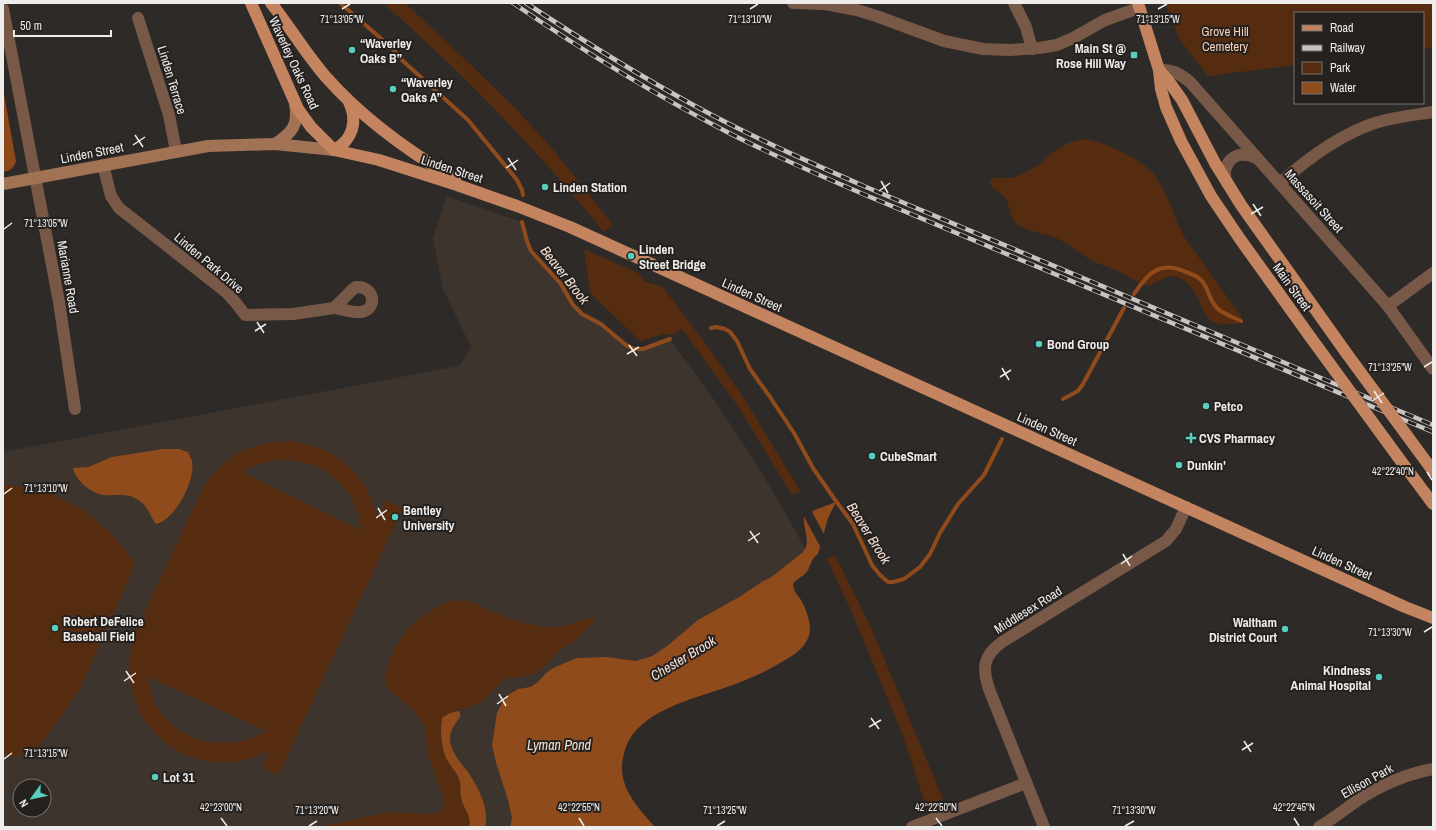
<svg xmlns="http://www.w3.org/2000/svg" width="1436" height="830" font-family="'Archivo Narrow',sans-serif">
	<rect width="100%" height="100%" fill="#2e2a28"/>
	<path fill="#3d342e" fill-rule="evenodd" d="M446,196L522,222L527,241L531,251L561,284L578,310L586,317L601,324L630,348L639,350L643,349L670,339L717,404L750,454L781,505L806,550L770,578L763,581L739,597L699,620L667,646L652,656L636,661L607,657L577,658L545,674L538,682L529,687L518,689L492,745L496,763L508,800L512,818L510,827H3V452L459,366L471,347L443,289L433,239ZM20,786H44V810H20Z"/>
	<g fill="#562c11" fill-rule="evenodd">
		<path d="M383,3H405L472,66L517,110L555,152L613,225L604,232C537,150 463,73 383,3Z"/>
		<path d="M1165,3H1433V48L1423,49V13H1295V65L1208,76L1180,40Z"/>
		<path d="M1078,140C1082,140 1086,139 1090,140C1109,144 1145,161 1156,177C1169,195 1174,219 1185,238L1242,318L1239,324C1230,324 1219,325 1212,321C1198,312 1201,287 1179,278C1164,272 1157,287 1145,285C1136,283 1128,276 1120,272C1112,268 1103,266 1095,262C1081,255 1070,244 1056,238C1044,233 1026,232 1016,223C1009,217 1010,208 1007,201C1003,193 994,191 990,184L991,180L993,178H1011L1020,175L1039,165L1052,153L1066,144Z"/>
		<path d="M584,249L638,273L645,282L662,286L708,347L745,400L800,491L792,495L740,409L682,329L673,335L664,334L640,341L590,293Z"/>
		<path d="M288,441C335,445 366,473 378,518L387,500L403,508L278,775L262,767L269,751C185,792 104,714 137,628L199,496C218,460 247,442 288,441ZM277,460C321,458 357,485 361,530L242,472L258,464ZM148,677L266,731C219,760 153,735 148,677Z"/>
		<path d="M3,485H10C24,488 38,490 52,494C76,503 106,525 121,545C126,551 130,558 135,565L79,691L35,752L10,757L3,753Z"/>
		<path d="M835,555L872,630L943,799L926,806L903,736L854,617L827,559Z"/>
		<path d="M448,601H470L495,613L524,623L549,628L569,625L582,620L597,617C591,626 582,635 574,641C571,644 567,645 563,648C553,655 545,669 534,674C525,677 514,677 507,679C498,683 493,692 486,698C477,706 462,710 450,713L442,743L446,758L460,781V792L468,813L470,824L469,827H317L391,812L431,814L441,812L445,802L428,755L425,728L415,712L389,690L384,679C388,663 393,647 404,634C415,619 432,610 448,601Z"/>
	</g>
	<path fill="#8d4919" d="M3,89L16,161C14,168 10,171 3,172Z"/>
	<g fill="#904b1d">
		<path d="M163,449H179L188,452C189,455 191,458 192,461C196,480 175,520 156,524C150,516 148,507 140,501C127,492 118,496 104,495C92,494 75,480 73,468L88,467L112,457Z"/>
		<path d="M836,502L828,518L818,554C810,559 811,567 806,573C802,577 796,579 793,584C793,590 797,595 801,600C807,611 814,629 807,640C802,651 790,657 780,663C763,673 745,681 727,687C693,699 637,711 625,750C614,783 635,804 655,827H510L512,818L508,800L496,763L492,745L497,713L501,705L508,695L518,689L530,687L538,682L545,674L553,668L577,658L607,657L636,661L652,656L667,646L698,620L739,597L763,581L770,578L802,553C813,542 802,529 804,516L815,510Z"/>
		<path d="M460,711V717C455,724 450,730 450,739C450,751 461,763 468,772C478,787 490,809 485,827H469C472,819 466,811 463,804C460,795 461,791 460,782C458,773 450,766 446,758C441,746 440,730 442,718L450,713Z"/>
	</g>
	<path fill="#2e2a28" d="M811,510L825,536L821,548L803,515Z"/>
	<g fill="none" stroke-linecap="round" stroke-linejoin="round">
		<g stroke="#904b1d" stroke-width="4">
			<path d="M340,3L392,48L403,61L468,120L517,180L522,190L523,195"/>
			<path d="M522,222L527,241L531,251L561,284L573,305L582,314L601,324L626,345L634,349H643L670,339"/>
			<path d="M1134,294C1148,273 1160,260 1186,272C1192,274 1198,276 1202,281C1209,289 1209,300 1217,308C1223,314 1233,317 1241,321"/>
			<path d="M711,328L716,327L725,329L730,332L737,341L750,369L770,397L794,433L813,468L833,497L853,524L872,565L880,575L888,582H893L904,579L920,567L930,554L940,533L958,504L984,475L1002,439"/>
			<path d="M1063,399L1078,391L1083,384L1124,308"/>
		</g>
		<g stroke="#785947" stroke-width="12">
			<path d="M793,3L825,4L857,10L879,17L944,41L983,49L1010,50L1039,48L1057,45L1073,38L1105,20L1139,8"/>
			<path d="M1014,3L1026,27L1032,49"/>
			<path d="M3,9L59,302L75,409"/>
			<path d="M138,18L169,115L176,151"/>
			<path d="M1159,70C1172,69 1180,74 1190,82L1388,306L1433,369"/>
			<path d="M103,165L111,196L119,208L226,292L236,303L245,315L293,314L334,308"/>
			<path d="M1227,183C1221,170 1229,153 1246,155C1250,155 1254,157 1258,159"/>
			<path d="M1280,183C1306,160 1341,134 1375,123C1394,117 1414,115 1433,112"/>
			<path d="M356,287C375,286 378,309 361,312C353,313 342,309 334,308L353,289Z"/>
			<path d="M1388,306L1433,273"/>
			<path d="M912,827L1026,783"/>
			<path d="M1044,827L989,689C982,668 983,656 1002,642L1166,541L1176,529L1186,507"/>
			<path d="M1319,827C1333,819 1345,809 1358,800C1381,785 1406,774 1433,769"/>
		</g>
		<g stroke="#a27255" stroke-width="12">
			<path d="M275,144C292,133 299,125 295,104"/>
			<path d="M3,184L208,146L275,144L334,150"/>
		</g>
		<g stroke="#c3845f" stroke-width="12">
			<path d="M251,3L298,109L311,127L334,150L379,160L457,185L517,206L570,227L1405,607L1433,618"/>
			<path d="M271,3C290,27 306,54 326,77C362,118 408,151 455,179"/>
			<path d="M1138,3L1159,70L1161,89L1166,107L1181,141L1211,196L1240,239L1311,338"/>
			<path d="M1159,70L1170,83L1182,100L1215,163L1241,205L1347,354"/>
			<path d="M334,150C353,140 358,121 349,102"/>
			<path d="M1398,457L1433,504"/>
		</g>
		<defs>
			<g id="rail">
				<path d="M513,3C583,51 655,95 731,134C774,156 819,175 863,194L1433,432"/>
				<path d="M526,3C582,40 638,75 697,107C752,137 809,162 866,187L1433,425"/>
			</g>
		</defs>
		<use href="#rail" stroke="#c7c5c3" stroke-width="4.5"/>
		<use href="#rail" stroke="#24211f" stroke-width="3" stroke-dasharray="9" stroke-linecap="butt"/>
		<g stroke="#c3845f" stroke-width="12">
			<path d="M1311,338L1398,457"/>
			<path d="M1347,354L1433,471"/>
		</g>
	</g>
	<path fill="none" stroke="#efedeb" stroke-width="1.5" d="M342,9L350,4M750,9L758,4M1158,9L1167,4M135,135L143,147M133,145L145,137M508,158L516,170M506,168L518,160M881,181L888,193M879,191L890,183M1253,204L1261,216M1251,214L1263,207M4,229L12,223M257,322L264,333M255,331L266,324M629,345L637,356M627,354L639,347M1424,367L1432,362M1002,368L1009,380M1000,377L1011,370M1374,391L1382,403M1372,401L1384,393M1427,472L1432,480M4,494L12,488M378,508L385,520M376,518L387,510M750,531L758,543M748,541L760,533M1123,554L1130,566M1121,564L1132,556M1424,632L1432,627M126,671L134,683M124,681L136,673M499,694L506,706M497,704L508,696M871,718L879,729M869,727L881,720M1244,741L1251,752M1242,750L1253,743M4,759L12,753M221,818L227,826M579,818L584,826M936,818L942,826M1294,818L1299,826M309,826L317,821M717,826L725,821M1125,826L1134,821"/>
	<g fill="#5acebd" stroke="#24211f" stroke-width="1.5">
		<circle cx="352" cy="50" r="4"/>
		<rect x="1130" y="51" width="8" height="8" rx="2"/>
		<circle cx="393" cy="89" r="4"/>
		<circle cx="545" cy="187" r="4"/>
		<circle cx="631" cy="256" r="4"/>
		<circle cx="1039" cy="344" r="4"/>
		<circle cx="1206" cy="406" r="4"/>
		<path d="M1189 432h4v4h4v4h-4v4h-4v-4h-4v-4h4z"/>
		<circle cx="872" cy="456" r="4"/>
		<circle cx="1179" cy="465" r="4"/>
		<circle cx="395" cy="517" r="4"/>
		<circle cx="55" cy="628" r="4"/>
		<circle cx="1285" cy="629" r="4"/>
		<circle cx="1379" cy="677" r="4"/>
		<circle cx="155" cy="777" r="4"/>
	</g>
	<g text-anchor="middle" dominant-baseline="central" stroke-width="4" stroke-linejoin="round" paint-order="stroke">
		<g font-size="13" fill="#f7ceb7" stroke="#24211f">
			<text x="1225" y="31">Grove Hill<tspan x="1225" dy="15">Cemetery</tspan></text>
		</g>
		<g font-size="13" font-weight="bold" fill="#efedeb" stroke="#24211f" text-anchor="start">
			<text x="360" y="43">“Waverley<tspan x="360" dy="15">Oaks B”</tspan></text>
			<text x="1126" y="48" text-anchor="end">Main St @<tspan x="1126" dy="15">Rose Hill Way</tspan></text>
			<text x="401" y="82">“Waverley<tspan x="401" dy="15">Oaks A”</tspan></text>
			<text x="553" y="187">Linden Station</text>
			<text x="639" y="249">Linden<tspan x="639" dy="15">Street Bridge</tspan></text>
			<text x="1047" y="344">Bond Group</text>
			<text x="1214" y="406">Petco</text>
			<text x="1199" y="438">CVS Pharmacy</text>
			<text x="880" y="456">CubeSmart</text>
			<text x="1187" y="465">Dunkin'</text>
			<text x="403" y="510">Bentley<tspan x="403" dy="15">University</tspan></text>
			<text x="63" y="621">Robert DeFelice<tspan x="63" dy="15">Baseball Field</tspan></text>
			<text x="1277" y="622" text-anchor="end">Waltham<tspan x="1277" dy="15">District Court</tspan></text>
			<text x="1371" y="670" text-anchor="end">Kindness<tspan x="1371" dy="15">Animal Hospital</tspan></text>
			<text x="163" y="777">Lot 31</text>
		</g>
		<g font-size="13" fill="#efedeb" stroke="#24211f">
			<text transform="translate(294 63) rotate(65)">Waverley Oaks Road</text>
			<text transform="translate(172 80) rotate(73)">Linden Terrace</text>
			<text transform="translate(92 153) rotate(-11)">Linden Street</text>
			<text transform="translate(452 169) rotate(18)">Linden Street</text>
			<text transform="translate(1314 201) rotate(48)">Massasoit Street</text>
			<text transform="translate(209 263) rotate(40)">Linden Park Drive</text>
			<text transform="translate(68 277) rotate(80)">Marianne Road</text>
			<text transform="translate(1292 287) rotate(54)">Main Street</text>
			<text transform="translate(752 295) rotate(24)">Linden Street</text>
			<text transform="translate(1047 429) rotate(24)">Linden Street</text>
			<text transform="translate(1342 563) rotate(24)">Linden Street</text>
			<text transform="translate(1028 610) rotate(-32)">Middlesex Road</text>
			<text transform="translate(1367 781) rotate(-29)">Ellison Park</text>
		</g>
		<g font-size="14" font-style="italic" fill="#f3dfd3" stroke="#24211f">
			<text transform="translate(565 275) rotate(52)">Beaver Brook</text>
			<text transform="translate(869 533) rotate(58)">Beaver Brook</text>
			<text transform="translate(683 658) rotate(-31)">Chester Brook</text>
			<text x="559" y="745">Lyman Pond</text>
		</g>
	</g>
	<g font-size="10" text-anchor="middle" fill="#efedeb" stroke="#24211f" stroke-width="4" stroke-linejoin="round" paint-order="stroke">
		<text x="342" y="23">71°13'05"W</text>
		<text x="750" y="23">71°13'10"W</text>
		<text x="1158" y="23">71°13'15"W</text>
		<text x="46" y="227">71°13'05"W</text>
		<text x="1390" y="371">71°13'25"W</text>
		<text x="1393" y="475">42°22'40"N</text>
		<text x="46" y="492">71°13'10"W</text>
		<text x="1390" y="636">71°13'30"W</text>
		<text x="46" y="757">71°13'15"W</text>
		<text x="221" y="811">42°23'00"N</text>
		<text x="579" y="811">42°22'55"N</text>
		<text x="936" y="811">42°22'50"N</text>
		<text x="1294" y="811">42°22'45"N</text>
		<text x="317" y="814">71°13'20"W</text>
		<text x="725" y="814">71°13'25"W</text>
		<text x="1134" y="814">71°13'30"W</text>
	</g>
	<rect width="1436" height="830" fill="none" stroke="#efedeb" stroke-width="8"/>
	<rect x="1294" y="12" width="130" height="92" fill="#24211f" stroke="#757371"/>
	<rect x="1302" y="25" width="20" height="6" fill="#c3845f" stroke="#757371"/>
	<text x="1330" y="32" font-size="12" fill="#efedeb">Road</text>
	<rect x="1302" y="45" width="20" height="6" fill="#c7c5c3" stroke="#757371"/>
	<text x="1330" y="52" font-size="12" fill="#efedeb">Railway</text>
	<rect x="1302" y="62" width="20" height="12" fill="#562c11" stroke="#757371"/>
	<text x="1330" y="72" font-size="12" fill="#efedeb">Park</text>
	<rect x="1302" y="82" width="20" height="12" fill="#904b1d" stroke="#757371"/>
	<text x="1330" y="92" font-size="12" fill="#efedeb">Water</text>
	<g transform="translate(32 798) rotate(237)"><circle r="19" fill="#24211f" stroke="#757371"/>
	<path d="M0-3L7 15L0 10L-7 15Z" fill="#5acebd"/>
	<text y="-6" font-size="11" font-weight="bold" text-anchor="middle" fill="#efedeb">N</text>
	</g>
	<path d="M14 30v6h97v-6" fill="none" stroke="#efedeb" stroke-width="2"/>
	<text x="20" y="30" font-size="12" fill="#efedeb" stroke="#24211f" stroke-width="3" paint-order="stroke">50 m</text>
</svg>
